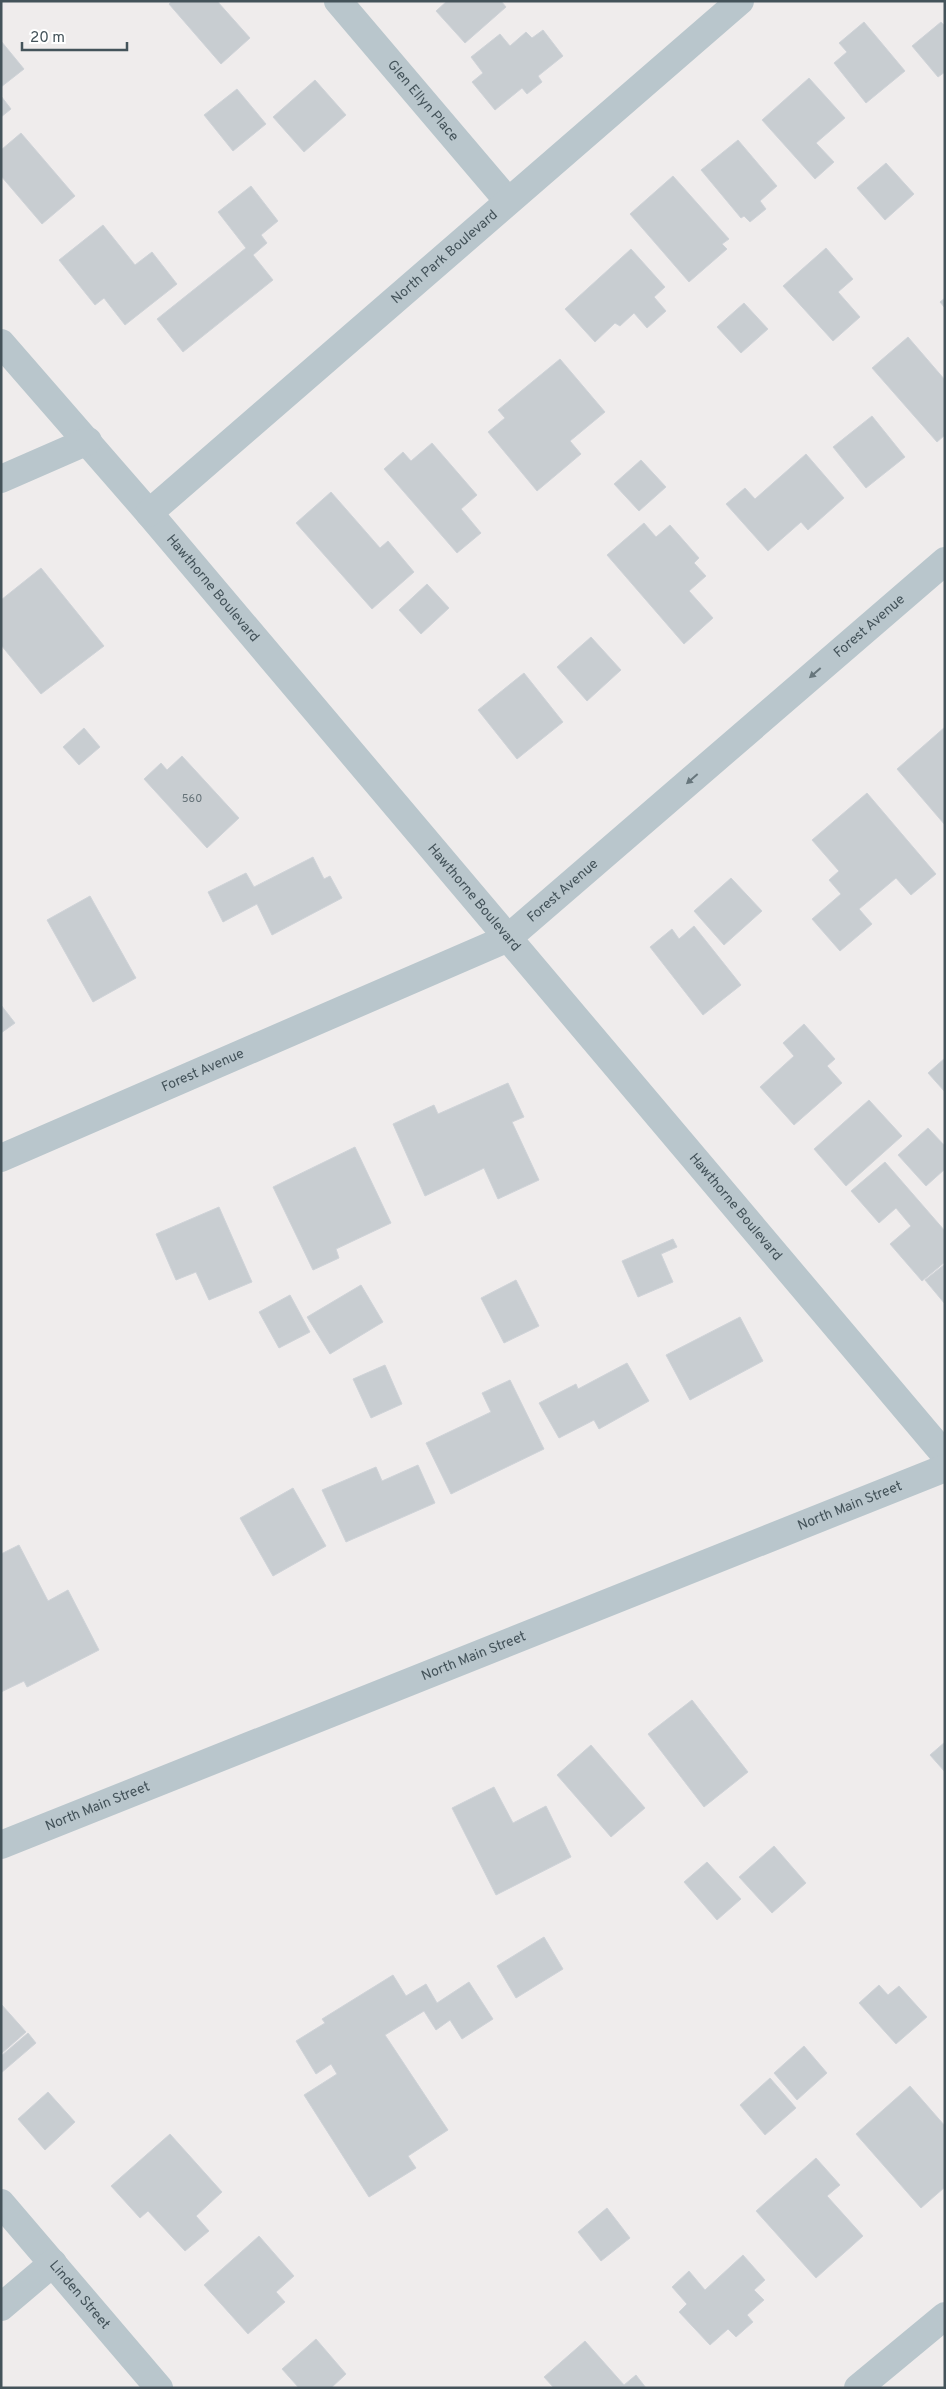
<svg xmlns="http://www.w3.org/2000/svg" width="946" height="2389" font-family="Overpass,sans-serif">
	<rect width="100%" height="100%" fill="#efecec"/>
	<g fill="#c8cdd1" stroke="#cfd3d8">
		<path d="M172,1H217L250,38L221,64L169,4Z"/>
		<path d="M447,1H501L506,7L465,43L436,11Z"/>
		<path d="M864,22L905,71L866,103L834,63L847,52L839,43Z"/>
		<path d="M941,22L945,26V72L938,77L912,46Z"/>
		<path d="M543,30L563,56L538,76L542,82L527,94L522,88L495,110L472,82L483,73L471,57L500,34L510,46L526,32L532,38Z"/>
		<path d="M1,41L24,69L1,87Z"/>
		<path d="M809,78L845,118L816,143L834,162L815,179L762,120Z"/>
		<path d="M315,80L346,115L304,152L273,117Z"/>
		<path d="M237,89L266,124L233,151L204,115Z"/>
		<path d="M1,96L11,109L1,117Z"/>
		<path d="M21,133L75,196L42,224L1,176V150Z"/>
		<path d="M738,140L777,186L760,201L766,209L750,222L744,216L741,218L701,170Z"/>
		<path d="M886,163L914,194L885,220L857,188Z"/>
		<path d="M673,176L729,239L722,244L727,249L689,282L630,214Z"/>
		<path d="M251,186L278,221L261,235L267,243L253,255L273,280L183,352L157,319L246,248L218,212Z"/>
		<path d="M103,225L135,265L152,252L177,284L125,325L104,298L95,305L59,260Z"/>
		<path d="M826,248L853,279L838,292L860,317L833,341L783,286Z"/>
		<path d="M631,249L665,287L654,297L666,311L647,328L634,313L620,326L615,323L595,342L565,309Z"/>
		<path d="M945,298V308L940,302Z"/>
		<path d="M744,303L768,329L741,353L717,327Z"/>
		<path d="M908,337L945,380V435L937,442L872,368Z"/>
		<path d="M560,359L605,412L570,441L581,454L537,491L488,432L505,418L498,410Z"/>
		<path d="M872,416L905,457L866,488L833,447Z"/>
		<path d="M432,443L477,495L461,509L481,533L457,553L384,469L403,452L411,461Z"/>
		<path d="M806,454L844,498L808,530L801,522L768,551L726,504L745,488L755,499Z"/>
		<path d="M641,460L666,487L639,511L614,484Z"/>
		<path d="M331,492L380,548L388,541L414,572L372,609L296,523Z"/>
		<path d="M644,523L656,537L670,525L699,558L694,563L706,576L689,591L713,618L684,644L607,555Z"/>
		<path d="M41,568L104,646L41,694L1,645V600Z"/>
		<path d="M427,584L449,608L421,634L399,610Z"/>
		<path d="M591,637L621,670L587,701L557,667Z"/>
		<path d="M524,673L563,722L517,759L478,710Z"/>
		<path d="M945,727V825L897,769Z"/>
		<path d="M84,728L100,747L79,765L63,747Z"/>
		<path d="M182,756L239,818L207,848L144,779L161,763L167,770Z"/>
		<path d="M867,793L936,874L911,895L896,878L859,909L872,924L840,951L812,919L841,894L829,880L839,871L812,840Z"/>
		<path d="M313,857L324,879L330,876L342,898L272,935L257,904L223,922L208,892L246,873L254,887Z"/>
		<path d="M731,878L762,911L724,945L694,911Z"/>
		<path d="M90,896L136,978L93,1002L47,920Z"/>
		<path d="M694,926L741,985L703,1015L650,947L672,929L679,939Z"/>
		<path d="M1,1005L15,1023L1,1033Z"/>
		<path d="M804,1024L835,1059L827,1066L842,1083L794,1125L760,1087L794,1056L783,1043Z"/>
		<path d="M945,1058V1092L928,1073Z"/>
		<path d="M508,1083L524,1117L512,1122L539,1180L498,1199L484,1168L425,1196L393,1124L434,1105L438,1114Z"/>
		<path d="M869,1100L902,1136L846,1186L814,1149Z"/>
		<path d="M928,1128L945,1146V1169L926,1186L898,1155Z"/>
		<path d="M355,1147L391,1223L336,1249L339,1258L313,1270L273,1187Z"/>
		<path d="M885,1162L945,1231V1262L922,1281L890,1244L911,1226L896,1208L879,1223L851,1191Z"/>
		<path d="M219,1207L252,1282L209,1300L196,1272L176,1280L156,1234Z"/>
		<path d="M673,1239L677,1247L661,1254L673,1282L638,1297L622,1261Z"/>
		<path d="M945,1264V1304L925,1280Z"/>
		<path d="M516,1280L539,1326L504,1343L481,1298Z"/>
		<path d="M361,1285L383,1322L330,1354L307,1317Z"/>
		<path d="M290,1295L310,1332L279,1348L259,1312Z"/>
		<path d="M740,1317L763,1361L690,1400L666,1355Z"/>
		<path d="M627,1363L649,1401L599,1429L594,1420L559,1438L539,1403L576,1384L578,1389Z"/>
		<path d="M385,1365L402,1404L371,1418L353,1379Z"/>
		<path d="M510,1380L544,1449L451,1494L426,1443L491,1412L482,1393Z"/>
		<path d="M418,1465L435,1503L346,1542L322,1490L376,1467L382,1481Z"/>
		<path d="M293,1488L326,1546L273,1576L240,1518Z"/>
		<path d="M19,1545L48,1601L68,1590L99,1650L27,1687L24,1681L1,1692V1554Z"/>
		<path d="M692,1700L748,1772L704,1807L648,1734Z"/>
		<path d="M945,1742V1772L930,1755Z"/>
		<path d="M591,1745L645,1808L611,1837L557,1775Z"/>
		<path d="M494,1787L513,1823L546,1806L571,1857L496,1895L452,1808Z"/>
		<path d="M774,1846L806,1883L772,1913L739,1877Z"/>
		<path d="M707,1862L741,1899L717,1920L684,1882Z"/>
		<path d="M544,1937L563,1969L516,1998L497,1966Z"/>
		<path d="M393,1975L406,1996L426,1984L437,2003L469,1982L493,2019L462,2039L450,2020L436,2030L424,2011L385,2035L448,2130L408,2156L416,2168L369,2197L304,2095L337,2074L331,2064L316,2074L296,2041L325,2023L322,2019Z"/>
		<path d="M879,1985L888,1995L899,1986L927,2017L896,2044L859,2003Z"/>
		<path d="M1,2004L26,2032L1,2054Z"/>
		<path d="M28,2033L36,2043L1,2073V2056Z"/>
		<path d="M804,2046L827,2073L797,2100L774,2073Z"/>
		<path d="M770,2078L796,2108L765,2135L740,2105Z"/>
		<path d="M910,2086L945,2126V2187L921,2208L856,2134Z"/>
		<path d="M48,2092L75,2122L45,2150L18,2119Z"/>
		<path d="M170,2134L222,2192L196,2216L209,2231L185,2251L148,2211L140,2218L111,2186Z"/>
		<path d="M816,2158L840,2185L827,2196L863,2236L816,2278L756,2211Z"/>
		<path d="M607,2208L630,2238L601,2261L578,2232Z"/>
		<path d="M259,2236L294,2276L276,2292L285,2302L248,2334L204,2285Z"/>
		<path d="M743,2255L765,2280L754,2290L764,2300L747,2315L753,2322L736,2337L728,2329L710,2345L679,2312L687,2304L672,2287L689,2271L705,2290Z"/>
		<path d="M316,2339L346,2374L331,2388H299L282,2369Z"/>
		<path d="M585,2341L624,2385L636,2375L646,2388H554L544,2377Z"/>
	</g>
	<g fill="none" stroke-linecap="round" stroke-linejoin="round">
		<g stroke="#b9c6cc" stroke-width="28">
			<path id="s1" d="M338,1L508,201"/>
			<path id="s2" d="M1,343L149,513L945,1455"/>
			<path d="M1,479L88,441"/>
			<path id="s3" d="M149,513L740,1"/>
			<path id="s4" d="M1,1158L508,938L945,561"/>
			<path id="s5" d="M1,2203L159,2388"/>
			<path d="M1,2307L53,2263"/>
			<path d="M858,2388L945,2316"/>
		</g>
		<path stroke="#b9c6cc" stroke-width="28" id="s6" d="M1,1845L945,1468"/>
	</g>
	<defs><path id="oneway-solid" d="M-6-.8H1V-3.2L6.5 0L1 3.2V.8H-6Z" transform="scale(1.25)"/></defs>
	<g fill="#67767c">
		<use href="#oneway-solid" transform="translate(815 673) rotate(139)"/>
		<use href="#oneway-solid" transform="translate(692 779) rotate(139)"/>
	</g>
	<g text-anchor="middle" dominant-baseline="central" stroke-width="4.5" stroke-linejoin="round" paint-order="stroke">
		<g font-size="11" fill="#657278">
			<text x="192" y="799">560</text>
		</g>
		<g font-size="14" fill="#44535a" stroke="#fff">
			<text stroke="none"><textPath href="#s1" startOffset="131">Glen Ellyn Place</textPath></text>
			<text stroke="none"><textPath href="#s3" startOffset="391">North Park Boulevard</textPath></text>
			<text stroke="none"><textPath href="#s2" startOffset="324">Hawthorne Boulevard</textPath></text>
			<text stroke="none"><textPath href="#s4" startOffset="1030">Forest Avenue</textPath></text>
			<text stroke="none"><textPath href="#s4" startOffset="625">Forest Avenue</textPath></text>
			<text stroke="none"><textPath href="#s2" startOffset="729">Hawthorne Boulevard</textPath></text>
			<text stroke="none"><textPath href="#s4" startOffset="220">Forest Avenue</textPath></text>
			<text stroke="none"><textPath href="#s2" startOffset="1134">Hawthorne Boulevard</textPath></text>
			<text stroke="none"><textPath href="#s6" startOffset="914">North Main Street</textPath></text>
			<text stroke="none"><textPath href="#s6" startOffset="509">North Main Street</textPath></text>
			<text stroke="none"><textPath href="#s6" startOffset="104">North Main Street</textPath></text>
			<text stroke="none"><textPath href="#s5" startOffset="121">Linden Street</textPath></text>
		</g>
	</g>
	<rect width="946" height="2389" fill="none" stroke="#44535a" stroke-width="5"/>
	<path d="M22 42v8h105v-8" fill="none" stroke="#44535a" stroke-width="2.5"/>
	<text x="30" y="42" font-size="15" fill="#44535a" stroke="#ffffff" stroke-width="4" paint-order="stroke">20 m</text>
</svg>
